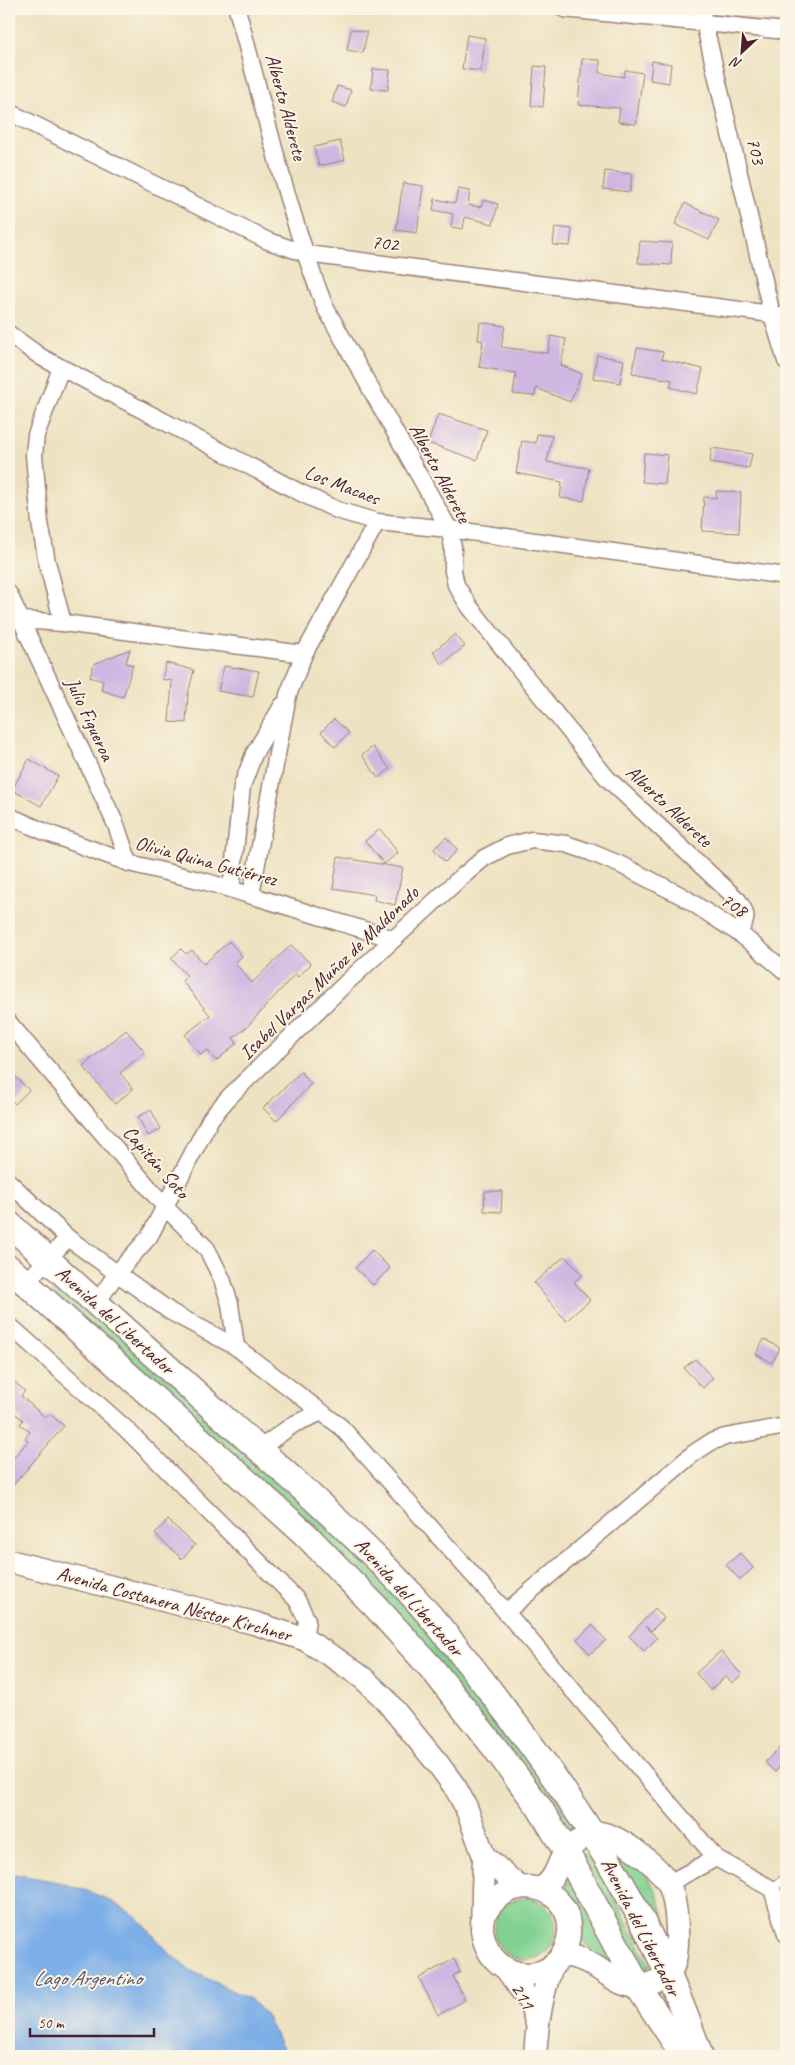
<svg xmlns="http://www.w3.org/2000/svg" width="795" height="2065" font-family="Caveat,sans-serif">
	<rect width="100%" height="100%" fill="#fcf5e5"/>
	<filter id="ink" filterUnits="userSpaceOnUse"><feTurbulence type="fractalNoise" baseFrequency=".02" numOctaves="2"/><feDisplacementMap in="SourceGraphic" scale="10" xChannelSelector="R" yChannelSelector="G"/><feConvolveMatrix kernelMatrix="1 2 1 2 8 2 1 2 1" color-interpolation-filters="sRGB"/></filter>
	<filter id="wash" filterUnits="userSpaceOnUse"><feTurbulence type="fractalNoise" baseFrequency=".0096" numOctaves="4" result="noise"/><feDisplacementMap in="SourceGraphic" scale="20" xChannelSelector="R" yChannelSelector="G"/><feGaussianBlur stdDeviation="1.12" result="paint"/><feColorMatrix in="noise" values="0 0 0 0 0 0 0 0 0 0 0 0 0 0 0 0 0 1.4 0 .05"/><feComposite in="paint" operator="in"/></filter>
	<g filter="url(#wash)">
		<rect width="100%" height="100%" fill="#ede2c1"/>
		<g fill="#81d191" stroke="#66785e">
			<path d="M60,1281C226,1432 400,1578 533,1760C550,1782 563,1808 577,1831L568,1836L524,1768L51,1292Z"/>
			<path d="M608,1847C652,1863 670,1909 664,1953Z"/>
			<path d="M590,1851L650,1966L641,1969L581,1856Z"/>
			<path d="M570,1875L622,1973C616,1970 610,1968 605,1964C583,1948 557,1901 570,1875Z"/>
			<circle cx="525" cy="1929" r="31"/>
		</g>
		<path fill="#7baee7" stroke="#626689" d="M9,1873L58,1882L87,1891L107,1899L136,1916L172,1956L192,1971L251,2000L267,2017L285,2056H9Z"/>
		<g id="blocks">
			<g fill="#d0b7e2">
				<path d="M351,29L367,32L363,53L347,50Z"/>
				<path d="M467,35L485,38L481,71L462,69Z"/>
				<path d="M582,59L600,60L599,73L624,77L625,70L643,73L636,124L618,122L620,108L578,105Z"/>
				<path d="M652,61L671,64L669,83L650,80Z"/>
				<path d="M534,66L546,67L543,107L531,106Z"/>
				<path d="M373,69L390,70L388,90L371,89Z"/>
				<path d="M337,86L351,90L346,107L332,102Z"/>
				<path d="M340,141L345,160L319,166L314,147Z"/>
				<path d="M605,171L632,174L630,192L603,189Z"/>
				<path d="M403,183L423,186L417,233L396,230Z"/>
				<path d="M458,189L470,191L468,205L481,207L483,200L498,204L493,224L465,217L463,229L451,227L453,214L433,210L435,199L455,203Z"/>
				<path d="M685,203L719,220L709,240L675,224Z"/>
				<path d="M555,227L572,229L570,246L553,245Z"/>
				<path d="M640,241L672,243L671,265L638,263Z"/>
				<path d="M480,322L505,326L501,347L548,353L551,336L566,339L561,365L582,374L570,402L536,388L535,396L513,394L516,373L479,367L483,341L478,340Z"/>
				<path d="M637,348L663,352L662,359L703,369L697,394L670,387L672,380L632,373Z"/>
				<path d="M597,355L624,360L620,383L593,378Z"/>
				<path d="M438,414L487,430L477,460L428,443Z"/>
				<path d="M537,434L552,436L547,462L589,468L584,501L560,498L562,482L516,473L522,441L536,443Z"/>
				<path d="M712,448L752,454L749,468L710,462Z"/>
				<path d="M644,453L668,455L665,484L642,482Z"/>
				<path d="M716,491L741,492L739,533L702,531L704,497L716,498Z"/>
				<path d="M455,634L465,646L442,664L433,652Z"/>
				<path d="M130,649L126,663L133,665L123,697L101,690L103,681L90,677L94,664Z"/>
				<path d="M166,663L194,670L188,694L186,723L169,722L172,681L162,679Z"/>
				<path d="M224,666L259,671L253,697L218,691Z"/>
				<path d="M334,719L349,733L335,747L321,732Z"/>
				<path d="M373,747L390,769L378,778L362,755Z"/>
				<path d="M29,759L58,776L41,806L12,790Z"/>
				<path d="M380,829L398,853L384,864L365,841Z"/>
				<path d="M446,837L458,850L445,862L434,849Z"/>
				<path d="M338,857L403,868L395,905L374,900L375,895L333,888Z"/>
				<path d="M229,941L242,956L235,963L252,983L291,945L311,964L298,977L295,974L247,1027L233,1038L237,1043L216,1061L207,1050L201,1055L185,1035L210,1015L182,981L187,976L171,958L181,949L186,954L192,950L204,964Z"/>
				<path d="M126,1030L145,1052L120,1073L133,1089L115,1104L83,1066Z"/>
				<path d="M9,1071L29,1090L15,1104L9,1098Z"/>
				<path d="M301,1072L311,1084L276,1121L263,1108Z"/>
				<path d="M151,1110L161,1129L148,1136L138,1117Z"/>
				<path d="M485,1191H502L501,1212L484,1211Z"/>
				<path d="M372,1250L390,1268L373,1285L355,1268Z"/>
				<path d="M565,1256L582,1275L574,1282L590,1300L566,1321L534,1283Z"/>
				<path d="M764,1339L780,1348L772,1363L756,1354Z"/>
				<path d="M695,1359L713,1378L703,1388L684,1368Z"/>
				<path d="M9,1377L25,1391L21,1396L46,1418L50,1414L64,1426L9,1490V1463L28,1441L25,1438L30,1432L20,1424L23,1420L10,1409L9,1410Z"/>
				<path d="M168,1520L195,1545L182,1559L155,1534Z"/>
				<path d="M740,1553L753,1568L740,1580L726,1565Z"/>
				<path d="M655,1608L664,1618L651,1631L645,1626L657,1638L644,1651L629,1636Z"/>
				<path d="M592,1625L606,1640L590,1654L577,1639Z"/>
				<path d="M721,1651L742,1675L732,1683L726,1676L710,1690L696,1673Z"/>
				<path d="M786,1741V1760L775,1772L765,1762Z"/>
				<path d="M454,1959L460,1972L453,1976L465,2000L438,2015L419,1978Z"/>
			</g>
		</g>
	</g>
	<g filter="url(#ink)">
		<use href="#blocks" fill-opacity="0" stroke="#9c8076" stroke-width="1"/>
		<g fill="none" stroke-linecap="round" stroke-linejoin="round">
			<defs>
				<path id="lane" d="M772,1889L786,1877"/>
				<g id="street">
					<path d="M237,9C264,108 287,211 325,307L449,529L453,547V571L456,585L469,606L607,778L738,900C748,916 748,918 738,933"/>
					<path d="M564,9L786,31"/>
					<path d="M701,9L772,315L786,361"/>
					<path d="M9,112L268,241L307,254L786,316"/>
					<path d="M9,334L41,357L299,492L337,510L377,522L449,529L786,576"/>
					<path d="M61,368L36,435L34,455L40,523L47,562L63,623"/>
					<path d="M9,594L116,825L129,863"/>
					<path d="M21,620L63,623L304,654"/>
					<path d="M9,816L45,832L129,863L207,882L394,939"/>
					<path d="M231,889L242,786L254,754L282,706"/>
					<path d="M251,895L288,695L304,654L377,522"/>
					<path d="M9,1023L166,1208L207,1249L222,1279L230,1304L236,1347"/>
					<path d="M9,1182L68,1238L171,1312L236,1347L341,1427L506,1612L716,1858L772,1889L786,1934"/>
					<path d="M25,1283L68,1238"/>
					<path d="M96,1304L117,1273L149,1237L211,1118L229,1097L346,983L457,881L484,858L507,846L532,840L566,844L590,852L621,865L682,896L743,936L786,972"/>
					<path d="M9,1325L125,1428L297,1600L307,1620L304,1639"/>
					<path d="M259,1449L294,1424L322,1412"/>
					<path d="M506,1612L694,1453L711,1442L725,1437L786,1426"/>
					<path d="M669,1883L716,1858"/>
				</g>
				<g id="secondary">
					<path d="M9,1561L254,1623L304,1639L333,1657L363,1678L384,1698L438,1764L455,1787L466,1807L484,1856L519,1887"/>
					<path d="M540,1889C556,1880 556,1867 565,1852C569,1847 577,1842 583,1838C586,1836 589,1833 593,1833C614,1829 656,1865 667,1881C678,1896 682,1958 669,1974C665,1978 657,1981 652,1983C624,1995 610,1973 587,1962C579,1957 571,1956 562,1955"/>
					<path d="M483,1918C506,1867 573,1885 569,1933C565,1987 490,1989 482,1930L484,1856"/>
					<path d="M507,1970L530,2002L537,2024"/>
					<path d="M535,2056C537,2024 541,1994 553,1964"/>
				</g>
				<g id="primary">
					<path d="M9,1224C78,1287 147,1349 217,1412C278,1466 338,1519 395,1577C433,1616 467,1660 500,1704C583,1811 657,1927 700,2056"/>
					<path d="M9,1268L305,1534L376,1607L434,1671L495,1748L539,1807L566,1851L639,1988L684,2056"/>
				</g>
			</defs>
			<use href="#lane" stroke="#9c8076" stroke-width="10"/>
			<use href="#street" stroke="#9c8076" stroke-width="19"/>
			<use href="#secondary" stroke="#9c8076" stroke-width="25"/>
			<use href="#primary" stroke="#9c8076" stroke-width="28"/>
			<use href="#lane" stroke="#fff" stroke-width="8"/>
			<use href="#street" stroke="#fff" stroke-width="16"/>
			<use href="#secondary" stroke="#fff" stroke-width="22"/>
			<use href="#primary" stroke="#fff" stroke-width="25"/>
		</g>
	</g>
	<g text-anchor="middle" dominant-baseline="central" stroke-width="4" stroke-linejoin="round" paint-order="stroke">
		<g font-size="20" fill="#4a1f2b" stroke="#fcf5e5">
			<text transform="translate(286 107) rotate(75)">Alberto Alderete</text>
			<text transform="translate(756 151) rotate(77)">703</text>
			<text transform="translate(385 243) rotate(7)">702</text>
			<text transform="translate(440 473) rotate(62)">Alberto Alderete</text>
			<text transform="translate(342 485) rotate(21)">Los Macaes</text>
			<text transform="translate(90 719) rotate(65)">Julio Figueroa</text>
			<text transform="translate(669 806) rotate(43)">Alberto Alderete</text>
			<text transform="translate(206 861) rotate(15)">Olivia Quina Gutiérrez</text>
			<text transform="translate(734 905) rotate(33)">708</text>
			<text transform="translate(329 973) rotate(-44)">Isabel Vargas Muñoz de Maldonado</text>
			<text transform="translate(156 1162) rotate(49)">Capitán Soto</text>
			<text transform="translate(115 1320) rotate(42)">Avenida del Libertador</text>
			<text transform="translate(409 1597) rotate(48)">Avenida del Libertador</text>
			<text transform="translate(174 1604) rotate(15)">Avenida Costanera Néstor Kirchner</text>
			<text transform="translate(641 1927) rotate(63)">Avenida del Libertador</text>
			<text transform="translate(523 1996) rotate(60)">211</text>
		</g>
		<g font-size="21" font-style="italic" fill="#5b516d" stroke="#fcf5e5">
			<text x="87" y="1978">Lago Argentino</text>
		</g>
	</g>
	<rect width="795" height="2065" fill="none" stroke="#fcf5e5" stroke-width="30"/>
	<g transform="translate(742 52) rotate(206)" stroke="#fcf5e5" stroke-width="4" paint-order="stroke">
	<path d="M0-4L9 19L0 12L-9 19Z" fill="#4a1f2b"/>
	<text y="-8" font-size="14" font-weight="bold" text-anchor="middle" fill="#4a1f2b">N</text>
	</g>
	<path d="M30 2028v8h124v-8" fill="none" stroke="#4a1f2b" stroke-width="2.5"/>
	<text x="38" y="2028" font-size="15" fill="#4a1f2b" stroke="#fcf5e5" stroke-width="4" paint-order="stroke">50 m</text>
</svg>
